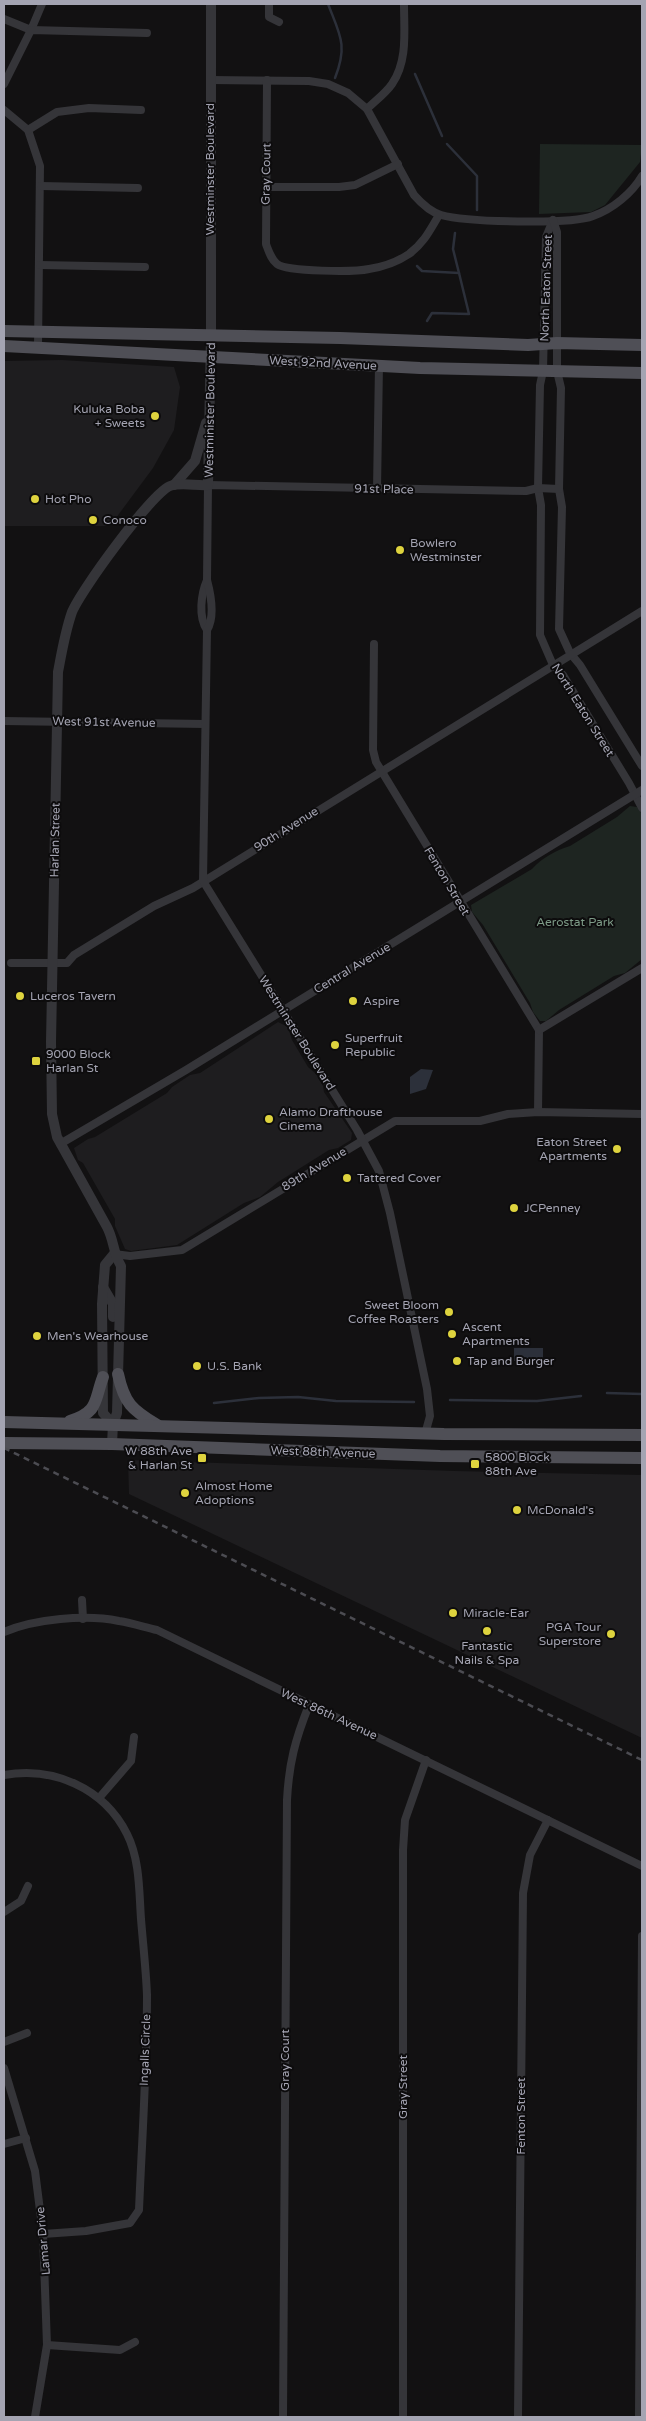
<svg xmlns="http://www.w3.org/2000/svg" width="646" height="2421" font-family="'Varela Round',sans-serif">
	<rect width="100%" height="100%" fill="#121112"/>
	<g fill="#1e1d1f">
		<path d="M62,360L174,367L180,387L174,430L153,468L110,526H4V361Z"/>
		<path d="M278,1022L288,1027L292,1040L308,1067L316,1074L323,1086L324,1092L352,1133L351,1140L338,1148L329,1150L278,1182L260,1197L244,1203L177,1245L131,1251L125,1249L115,1226V1219L83,1163L78,1160L74,1148L88,1139L95,1137L167,1093L172,1087L190,1075L200,1073Z"/>
		<path d="M128,1460L455,1471L642,1475V1738L129,1494Z"/>
	</g>
	<g fill="#1e2521">
		<path d="M540,144L642,145L640,162L605,205L591,212L539,214Z"/>
		<path d="M630,806L637,807L642,814V959L625,973L614,976L559,1010L546,1021H540L533,1012L530,1003L483,925L472,912L471,905L532,869C542,858 556,850 570,846L617,817Z"/>
	</g>
	<g fill="#2c303a">
		<path d="M421,1069L433,1070L426,1089L410,1094V1077Z"/>
		<path d="M514,1348H543V1362L514,1361Z"/>
	</g>
	<g fill="none" stroke-linecap="round" stroke-linejoin="round">
		<g stroke="#2c303a" stroke-width="2.5">
			<path d="M328,4C340,35 348,45 335,78"/>
			<path d="M415,74L442,136"/>
			<path d="M447,144L477,176V210"/>
			<path d="M455,233L453,249L459,273"/>
			<path d="M417,266L422,271L459,273L469,314L432,313L427,321"/>
			<path d="M607,1393L642,1394"/>
			<path d="M450,1400L537,1401L581,1396"/>
			<path d="M214,1403L259,1398L298,1397L336,1401L414,1402"/>
		</g>
		<g stroke="#353539" stroke-width="8">
			<path d="M269,4V17L279,22"/>
			<path d="M4,19L31,30L42,4"/>
			<path d="M210,80L309,81L328,84L348,93L367,109L414,195C421,203 431,212 441,215C466,222 570,225 593,216C613,209 632,193 642,176"/>
			<path d="M267,80L266,244C269,252 271,259 277,264C288,272 355,272 369,269C383,267 397,262 409,254C424,243 430,230 439,215"/>
			<path d="M4,84L31,30L147,33"/>
			<path d="M367,109C375,101 386,93 392,84C408,61 404,31 404,4"/>
			<path d="M4,110L28,130L40,166L38,347"/>
			<path d="M28,130L57,112L89,108L141,110"/>
			<path d="M41,186L138,188"/>
			<path d="M266,187H339L355,185L398,164"/>
			<path d="M553,220L546,237L543,371L540,385L538,488L541,505L540,635L553,665L563,675L629,783L642,808"/>
			<path d="M553,220L557,232V371L561,388L559,489L562,507L559,629L570,653L580,665L642,766"/>
			<path d="M40,265L145,267"/>
			<path d="M377,489L379,365"/>
			<path d="M207,630C198,617 201,594 207,580"/>
			<path d="M374,644L373,750L376,762L539,1030L538,1112"/>
			<path d="M4,721L205,724"/>
			<path d="M11,963H67L74,955L154,906L193,888L642,611"/>
			<path d="M539,1030L642,968"/>
			<path d="M60,1144L186,1070L642,790"/>
			<path d="M114,1254L130,1256L182,1250L395,1121H480L508,1114L538,1112L642,1114"/>
			<path d="M425,1434L430,1416L427,1389L390,1213L379,1171L357,1130L203,881L207,630C215,617 211,595 207,580L208,485L526,491L538,488L559,489"/>
			<path d="M82,1600L83,1619"/>
			<path d="M4,1632C34,1619 86,1614 119,1621C132,1623 144,1627 157,1630L642,1866"/>
			<path d="M4,1775C53,1766 104,1788 127,1834C140,1860 139,1891 141,1919C143,1944 146,1970 147,1995C147,2067 142,2139 139,2210L130,2223L86,2231L43,2234"/>
			<path d="M99,1798L131,1761L134,1737"/>
			<path d="M4,1912L21,1901L28,1886"/>
			<path d="M4,2042L27,2033"/>
			<path d="M4,2068L35,2171L43,2234L47,2345L35,2417"/>
			<path d="M4,2144L26,2138"/>
			<path d="M47,2345L120,2350L135,2342"/>
			<path d="M283,2417L287,1800C289,1763 295,1740 309,1705"/>
			<path d="M403,2417V1850L405,1820L426,1760"/>
			<path d="M518,2417L523,1893L530,1855L548,1820"/>
			<path d="M639,2417L642,1936"/>
		</g>
		<g stroke="#353539" stroke-width="10">
			<path d="M174,485L195,461L206,423"/>
			<path d="M103,1287L113,1304V1317"/>
			<path d="M113,1424L103,1413L102,1304L105,1265L114,1254"/>
			<path d="M112,1444L113,1424L117,1413L121,1266C113,1253 114,1240 107,1227L57,1137L52,1114L51,1042L58,672C62,651 65,632 72,612C81,590 151,494 170,486C180,482 197,486 208,485L211,335V4"/>
		</g>
		<g stroke="#4f4f56" stroke-width="12">
			<path d="M4,331L340,338L528,345L557,343L642,345"/>
			<path d="M4,346L420,368L642,373"/>
			<path d="M118,1374C124,1403 132,1410 157,1425"/>
			<path d="M70,1421C99,1412 94,1401 103,1377"/>
			<path d="M4,1422L444,1434L642,1435"/>
			<path d="M4,1443L112,1444L440,1456L642,1458"/>
		</g>
		<path stroke="#4c4c52" stroke-width="2.5" stroke-dasharray="6 5" stroke-linecap="butt" d="M4,1448L642,1760"/>
	</g>
	<g fill="#ded33e" stroke="#0d0c0d" stroke-width="2">
		<circle cx="155" cy="416" r="5"/>
		<circle cx="35" cy="499" r="5"/>
		<circle cx="93" cy="520" r="5"/>
		<circle cx="400" cy="550" r="5"/>
		<circle cx="20" cy="996" r="5"/>
		<circle cx="353" cy="1001" r="5"/>
		<circle cx="335" cy="1045" r="5"/>
		<rect x="31" y="1056" width="10" height="10" rx="2.5"/>
		<circle cx="269" cy="1119" r="5"/>
		<circle cx="617" cy="1149" r="5"/>
		<circle cx="347" cy="1178" r="5"/>
		<circle cx="514" cy="1208" r="5"/>
		<circle cx="449" cy="1312" r="5"/>
		<circle cx="452" cy="1334" r="5"/>
		<circle cx="37" cy="1336" r="5"/>
		<circle cx="457" cy="1361" r="5"/>
		<circle cx="197" cy="1366" r="5"/>
		<rect x="197" y="1453" width="10" height="10" rx="2.5"/>
		<rect x="470" y="1459" width="10" height="10" rx="2.5"/>
		<circle cx="185" cy="1493" r="5"/>
		<circle cx="517" cy="1510" r="5"/>
		<circle cx="453" cy="1613" r="5"/>
		<circle cx="487" cy="1631" r="5"/>
		<circle cx="611" cy="1634" r="5"/>
	</g>
	<g text-anchor="middle" dominant-baseline="central" stroke-width="4" stroke-linejoin="round" paint-order="stroke">
		<g font-size="12" fill="#a4a4b2" stroke="#0d0c0d">
			<text transform="translate(210 169) rotate(-90)">Westminster Boulevard</text>
			<text transform="translate(266 174) rotate(-89)">Gray Court</text>
			<text transform="translate(546 288) rotate(-88)">North Eaton Street</text>
			<text transform="translate(323 363) rotate(3)">West 92nd Avenue</text>
			<text transform="translate(210 410) rotate(-89)">Westminister Boulevard</text>
			<text transform="translate(384 489) rotate(1)">91st Place</text>
			<text transform="translate(583 710) rotate(58)">North Eaton Street</text>
			<text transform="translate(104 722) rotate(1)">West 91st Avenue</text>
			<text transform="translate(286 829) rotate(-32)">90th Avenue</text>
			<text transform="translate(55 840) rotate(-89)">Harlan Street</text>
			<text transform="translate(447 881) rotate(59)">Fenton Street</text>
			<text transform="translate(352 968) rotate(-31)">Central Avenue</text>
			<text transform="translate(297 1033) rotate(58)">Westminster Boulevard</text>
			<text transform="translate(314 1169) rotate(-31)">89th Avenue</text>
			<text transform="translate(323 1452) rotate(2)">West 88th Avenue</text>
			<text transform="translate(329 1714) rotate(25)">West 86th Avenue</text>
			<text transform="translate(145 2050) rotate(-88)">Ingalls Circle</text>
			<text transform="translate(285 2060) rotate(-90)">Gray Court</text>
			<text transform="translate(403 2087) rotate(-90)">Gray Street</text>
			<text transform="translate(521 2116) rotate(-90)">Fenton Street</text>
			<text transform="translate(43 2241) rotate(-95)">Lamar Drive</text>
		</g>
		<g font-size="12" fill="#a4a4b2" stroke="#0d0c0d" text-anchor="start">
			<text x="145" y="409" text-anchor="end">Kuluka Boba<tspan x="145" dy="14">+ Sweets</tspan></text>
			<text x="45" y="499">Hot Pho</text>
			<text x="103" y="520">Conoco</text>
			<text x="410" y="543">Bowlero<tspan x="410" dy="14">Westminster</tspan></text>
			<text x="30" y="996">Luceros Tavern</text>
			<text x="363" y="1001">Aspire</text>
			<text x="345" y="1038">Superfruit<tspan x="345" dy="14">Republic</tspan></text>
			<text x="46" y="1054">9000 Block<tspan x="46" dy="14">Harlan St</tspan></text>
			<text x="279" y="1112">Alamo Drafthouse<tspan x="279" dy="14">Cinema</tspan></text>
			<text x="607" y="1142" text-anchor="end">Eaton Street<tspan x="607" dy="14">Apartments</tspan></text>
			<text x="357" y="1178">Tattered Cover</text>
			<text x="524" y="1208">JCPenney</text>
			<text x="439" y="1305" text-anchor="end">Sweet Bloom<tspan x="439" dy="14">Coffee Roasters</tspan></text>
			<text x="462" y="1327">Ascent<tspan x="462" dy="14">Apartments</tspan></text>
			<text x="47" y="1336">Men's Wearhouse</text>
			<text x="467" y="1361">Tap and Burger</text>
			<text x="207" y="1366">U.S. Bank</text>
			<text x="192" y="1451" text-anchor="end">W 88th Ave<tspan x="192" dy="14">&amp; Harlan St</tspan></text>
			<text x="485" y="1457">5800 Block<tspan x="485" dy="14">88th Ave</tspan></text>
			<text x="195" y="1486">Almost Home<tspan x="195" dy="14">Adoptions</tspan></text>
			<text x="527" y="1510">McDonald's</text>
			<text x="463" y="1613">Miracle-Ear</text>
			<text x="601" y="1627" text-anchor="end">PGA Tour<tspan x="601" dy="14">Superstore</tspan></text>
			<text x="487" y="1646" text-anchor="middle">Fantastic<tspan x="487" dy="14">Nails &amp; Spa</tspan></text>
		</g>
		<g font-size="12" fill="#7d9b87" stroke="#0d0c0d">
			<text x="575" y="922">Aerostat Park</text>
		</g>
	</g>
	<rect width="646" height="2421" fill="none" stroke="#a4a4b2" stroke-width="10"/>
</svg>
